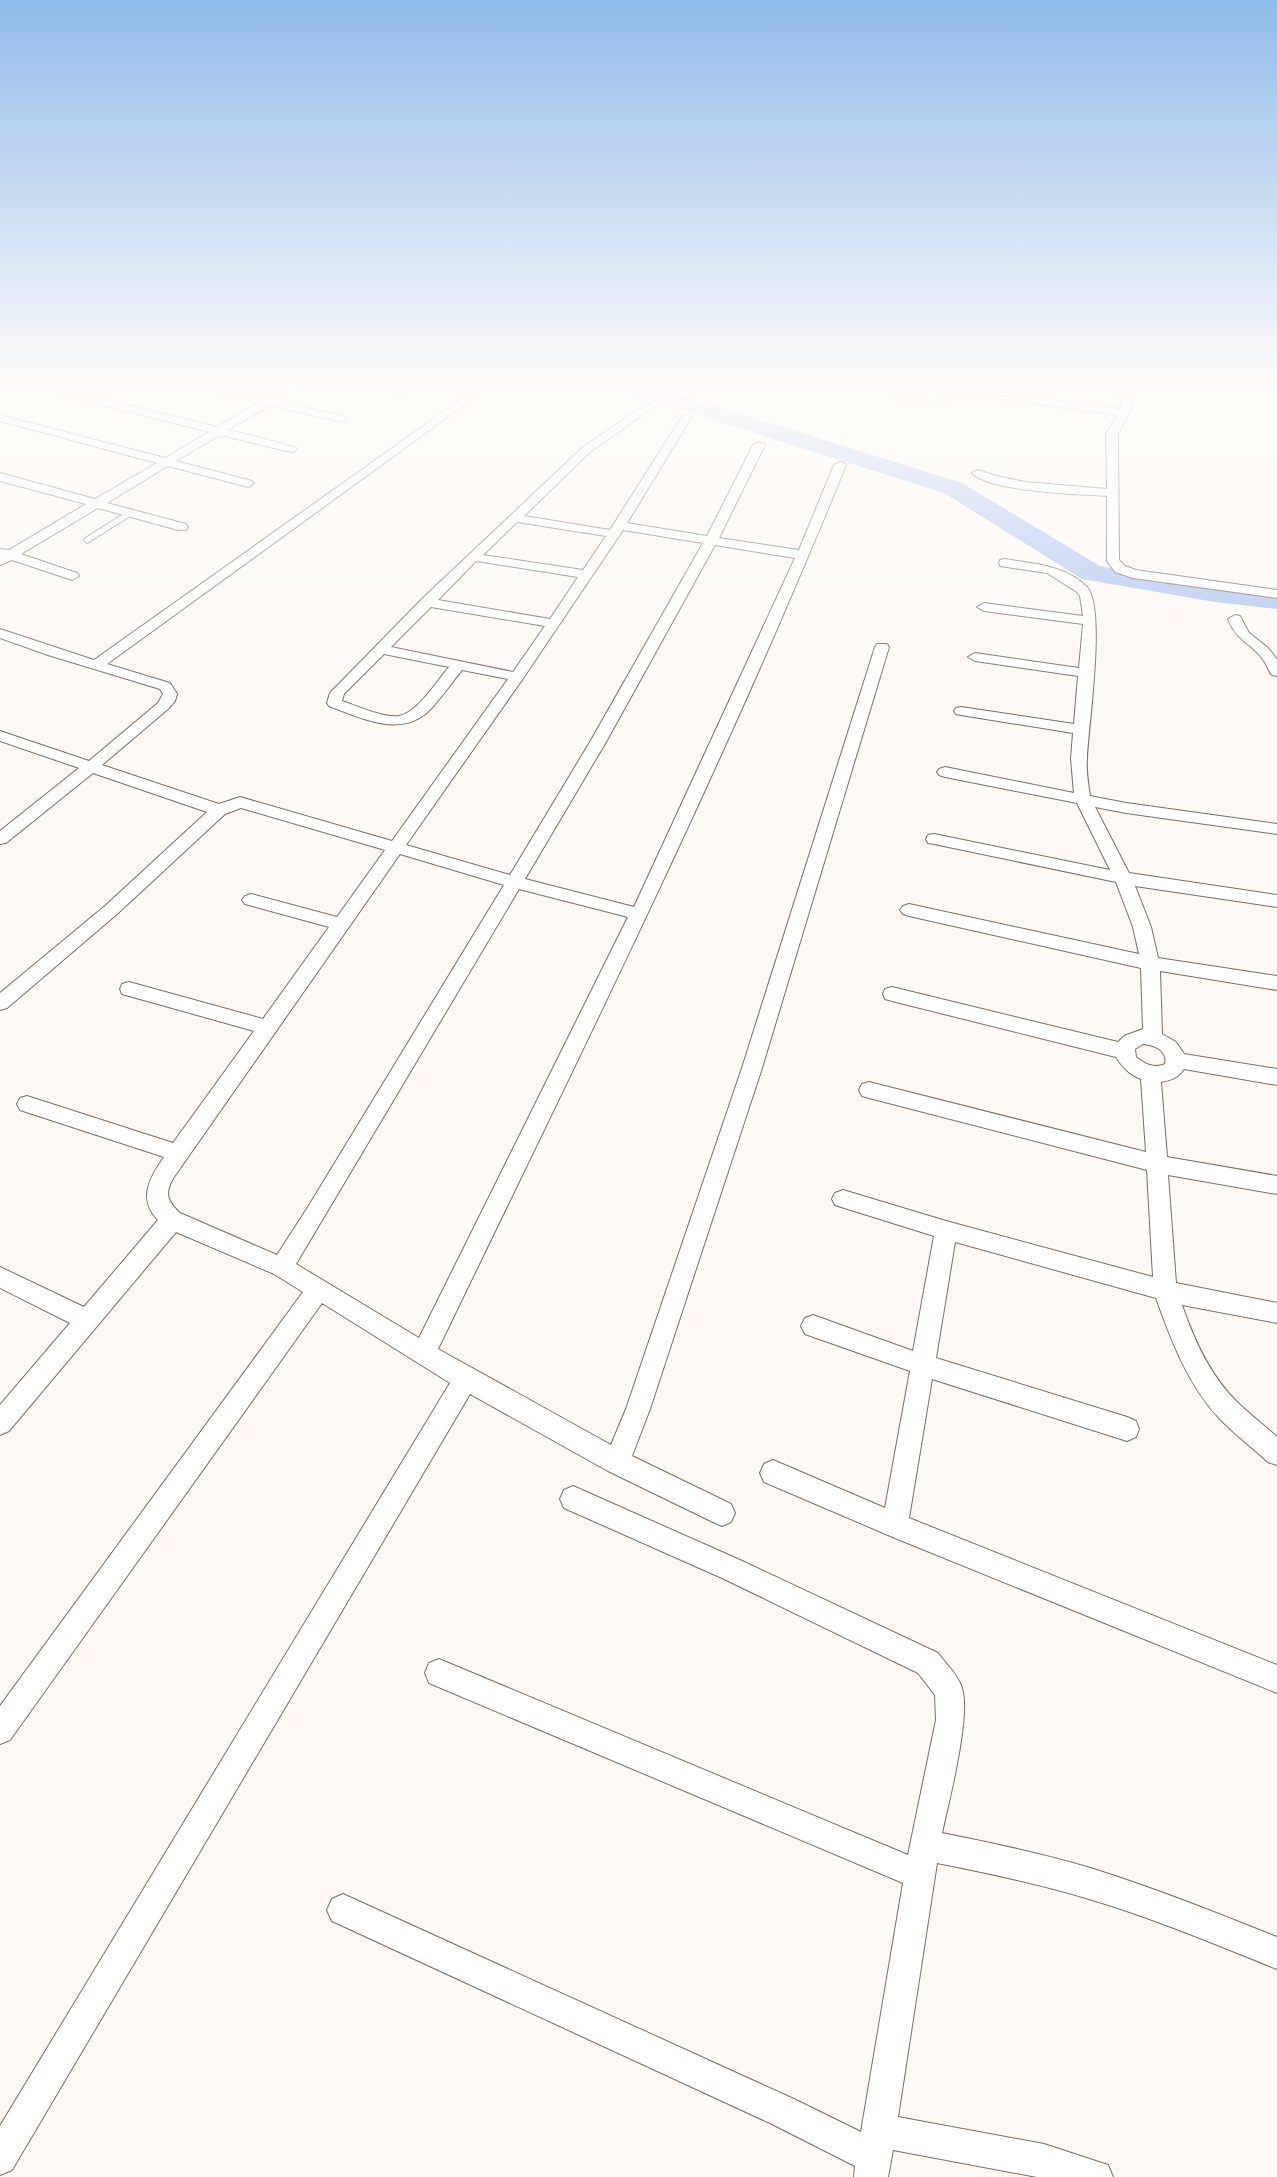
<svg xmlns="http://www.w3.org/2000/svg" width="1277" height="2177" font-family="'PT Sans',sans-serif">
	<rect width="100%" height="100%" fill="#fef8f5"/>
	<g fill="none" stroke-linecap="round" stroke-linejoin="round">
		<path fill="#aec5f0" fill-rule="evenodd" d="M631,390H664L962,483L1100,566L1215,586L1277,591V609L1215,602L1082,579L944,493L634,395Z"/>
		<defs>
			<path id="service" d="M87,540L130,513"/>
			<g id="minor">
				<path d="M50,390H66L217,427L259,402L217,392L216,390H233L266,398L280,390H292L277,400L345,417L346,419L341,422L270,405L228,430L295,447L297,449L295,451L291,452L220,435L176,461L252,481L254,483L252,485L248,487L168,466L107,503L186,524L188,527L186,530H178L98,508L21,554L77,573L79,576L72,580L12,560L0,565V549L9,550L86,504L0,481V473L95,499L157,463L0,421V415L165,458L209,432L51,392Z"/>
				<path d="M380,390H398L408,394L403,397L381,392Z"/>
				<path d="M474,390H485L107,664L170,683L177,694L175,701L168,709L102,765L219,804L240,797L392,841L508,679L462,670C452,682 436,706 424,715C396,736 358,717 329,706L327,703L330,693L422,599L582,448L645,405L649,404L654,407L590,452L524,516L610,530L681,418L686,415L691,418L627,523L707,536L753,445L759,442L765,445L719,538L799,550L834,465L840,462L844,463L846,465C724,766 579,1057 438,1349L611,1445L626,1409L742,1068L875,647L877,644H887L889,647L762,1068L650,1409L632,1456L731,1504L735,1513L731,1522L722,1526L713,1522L608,1471L470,1394L12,2170L0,2175V2126L450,1383L322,1303L10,1740L0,1744V1706L303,1292L274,1274L176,1232L9,1431L0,1435V1405L70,1323L0,1288V1267L84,1307L158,1220C137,1199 150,1177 164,1157L20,1110L17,1104L20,1098L27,1096L173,1143L254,1031L122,994L120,989L122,984L129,982L263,1019L329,927L245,904L242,900L245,896L251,894L337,917L385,850L241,808L225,814L117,914L7,1008L0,1010V993L105,906L207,812L93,773L6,843L0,844V831L79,768L0,741V731L89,761L158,703L163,694L160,689L48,655L0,638V629L94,660ZM517,522L606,536L583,570L483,555ZM623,530L703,543L590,742L510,875L406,845L524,677ZM715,545L795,558L634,907L525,879L606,742ZM476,561L578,577L550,619L438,600ZM431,607L545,626L513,672L391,647ZM384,654L449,667C437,681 417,713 399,716C383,718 357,706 342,701L344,694ZM400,854L504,885L308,1207L277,1255L180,1213C167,1201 164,1193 174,1177ZM519,889L628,917L419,1338L296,1264Z"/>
				<path d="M1118,390H1128L1132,401L1131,409L1118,434L1119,560L1125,566L1136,570L1277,590V598L1133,578L1115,572L1107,561V496C1079,494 990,492 972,473L978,470L996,476L1025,482L1107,489L1106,434L1117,415L994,398L898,401L893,398L898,395L994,392L1120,409L1122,401Z"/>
				<path d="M1005,559C1034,564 1064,565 1086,586C1107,604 1088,727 1087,758C1086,771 1088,783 1090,796L1126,803L1277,824V834L1126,813L1095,807L1129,873L1277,895V907L1135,886L1151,927L1158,958L1277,976V990L1160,971L1162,1034L1176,1042L1184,1054L1277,1069V1085L1184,1069C1178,1078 1171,1080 1161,1082L1167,1157L1277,1176V1194L1168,1175L1176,1283L1277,1303V1323L1182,1305C1194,1340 1210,1375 1236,1401C1249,1414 1264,1425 1277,1437V1465L1268,1462C1252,1447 1234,1434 1219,1418C1188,1385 1171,1340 1156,1298L955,1242L936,1358L1127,1417L1136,1421L1139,1429L1136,1437L1127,1441L932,1379L909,1518L1277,1665V1693L895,1538L764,1482L760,1473L764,1464L773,1460L885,1508L910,1371L805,1334L801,1326L805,1318L813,1315L913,1351L934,1236L835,1205L832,1199L835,1193L843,1190L946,1221L1153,1277L1147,1170L869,1098L862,1096L859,1090L862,1084L869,1082L1146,1152L1141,1079C1129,1074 1123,1068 1116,1057L892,1001L885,999L883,994L885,989L892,987L1118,1042L1124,1036L1143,1029L1141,968L909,916L903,914L900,910L903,906L909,904L1139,954L1133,927L1116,882L934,844L928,843L926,839L928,835L934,834L1110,870L1077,803L945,777L939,775L937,772L939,769L945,767L1074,793L1071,759L1073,733L961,715L956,714L954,711L956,708L961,707L1074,724L1078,676L975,661L968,657L975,653L1079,668L1083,624L984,611L977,607L984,603L1083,616L1080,596L1077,592L1047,573L1000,566L999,563L1000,560ZM1143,1044C1155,1045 1168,1051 1165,1064C1154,1069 1145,1064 1136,1057L1135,1049Z"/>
				<path d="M1235,615L1240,616L1249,633L1267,647L1277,659V676L1272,675C1268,670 1266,663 1262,658C1249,642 1236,640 1228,619Z"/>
				<path d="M573,1486L740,1560L938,1653C946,1664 958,1675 962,1688C971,1716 949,1801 942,1833C991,1843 1040,1853 1087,1867C1152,1887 1214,1912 1277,1937V1969C1215,1944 1153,1918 1089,1899C1039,1884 988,1873 937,1863L898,2117L1044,2144L1108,2165L1113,2177H1037L893,2150L888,2177H854L855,2166L772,2124L332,1921L327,1910L332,1899L343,1894L796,2100L861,2132L903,1883L429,1683L425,1673L429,1663L439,1659L908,1855L936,1720L935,1695L918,1673L722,1578L564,1508L560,1499L564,1490Z"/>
			</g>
		</defs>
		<use href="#service" stroke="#796e66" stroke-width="7"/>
		<use href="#minor" stroke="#796e66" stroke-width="2"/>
		<use href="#service" stroke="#fff" stroke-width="5.5"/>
		<use href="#minor" fill="#fff" fill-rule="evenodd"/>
	</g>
	<linearGradient id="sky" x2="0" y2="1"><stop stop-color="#91bbeb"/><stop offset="0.56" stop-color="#fffcfa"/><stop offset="1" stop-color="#fffcfa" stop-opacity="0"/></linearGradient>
	<rect width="1277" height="694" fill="url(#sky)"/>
</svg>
